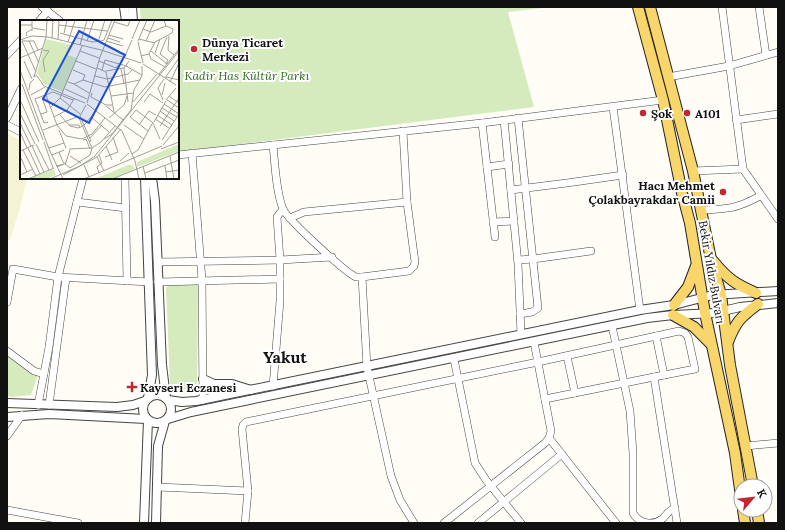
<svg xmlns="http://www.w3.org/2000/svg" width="785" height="530" font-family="Lora,serif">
	<rect width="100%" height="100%" fill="#fffdf5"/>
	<path fill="#f6f3d4" d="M7,133L21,141V178H27L20,208L10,240H7Z"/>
	<g fill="#d5ebbd">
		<path d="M140,7H551L508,12L534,107L178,152V21H141Z"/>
		<path d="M198,283L197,393C186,394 175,396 170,383L166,288L168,284Z"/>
		<path d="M7,353L38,375L31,395L12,397L7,396Z"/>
	</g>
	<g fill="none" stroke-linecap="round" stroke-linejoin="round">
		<defs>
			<g id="minor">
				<path d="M42,7L60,21"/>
				<path d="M722,7L743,169L778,219"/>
				<path d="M759,7L766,55"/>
				<path d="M39,21L48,11"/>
				<path d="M7,55L21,40"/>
				<path d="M668,77L729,66L778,52"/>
				<path d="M613,107L640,310"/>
				<path d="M7,118L21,89"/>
				<path d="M518,118L538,308L532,312L520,314"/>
				<path d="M504,120L518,264L521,334"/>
				<path d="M736,120L778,114"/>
				<path d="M482,123L495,237"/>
				<path d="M7,125L21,132"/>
				<path d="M273,145C275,164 276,192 283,209C287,219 346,273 356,277C357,277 360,277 362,277L367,367L391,476L400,500L414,523"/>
				<path d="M192,153L202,280L203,400"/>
				<path d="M178,155L482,123L663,100"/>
				<path d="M487,167L509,164"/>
				<path d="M693,171L743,169"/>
				<path d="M125,178L127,281"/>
				<path d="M511,190L567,183L623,175"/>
				<path d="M77,202L126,208"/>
				<path d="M701,210C728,209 736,209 760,196"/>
				<path d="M290,218L304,212L407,202"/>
				<path d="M493,222L514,221"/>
				<path d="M518,260L533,259L591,251"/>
				<path d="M158,262L280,260L332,257"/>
				<path d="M362,277L409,271L414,266L415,262L407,202L403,131"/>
				<path d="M158,282L280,279"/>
				<path d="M7,302L13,269L58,277L149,282"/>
				<path d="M612,326L630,411L633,453V513C639,524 653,526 662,519C667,515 668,510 675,508"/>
				<path d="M656,336L664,375"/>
				<path d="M7,351L34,371L44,374"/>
				<path d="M567,356L575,393"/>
				<path d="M454,359L475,463L486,480L521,523"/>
				<path d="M273,386L280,301V260L277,217L280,213L283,210"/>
				<path d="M545,399L654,377L677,523"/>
				<path d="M38,405L49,347L58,277L83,178"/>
				<path d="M49,405L66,278"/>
				<path d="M7,436L22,415"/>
				<path d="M549,438L616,523"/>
				<path d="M746,446L778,443"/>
				<path d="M158,487L248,491"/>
				<path d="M7,510L78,523"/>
				<path d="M245,523L248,491L242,429L243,425L246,422L538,362L679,331L685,333L688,337L695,369L654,377"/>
				<path d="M444,523L545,443L549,438L551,431L534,342"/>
				<path d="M478,523L562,454"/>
			</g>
			<g id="tertiary">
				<path d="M124,7L126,21"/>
				<path d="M132,7L133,21"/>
				<path d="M145,178L152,375L148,398"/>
				<path d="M152,178L155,201L162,365L166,398"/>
				<path d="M203,379L214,384H232L251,390"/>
				<circle cx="157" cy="409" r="14"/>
				<path d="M168,400L182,402L196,401L640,310L674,305L713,295L778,291"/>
				<path d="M7,403L117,407L133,405L145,401"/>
				<path d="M7,417L49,414L146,419"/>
				<path d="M168,419L191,412L647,318L673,315L715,313L740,307L778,303"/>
				<path d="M144,523L148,420"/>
				<path d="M156,523L158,446L165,421"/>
			</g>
			<g id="primary">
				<path d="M638,7L663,100L682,193L690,223L705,313L735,453L741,497"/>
				<path d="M650,7L693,171L711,259L721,295L730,365L753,486"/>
				<path d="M713,261C728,279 735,284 756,293"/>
				<path d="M674,305L688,287L696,266"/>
				<path d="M673,315L694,327L711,344"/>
				<path d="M728,342C736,321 741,317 758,304"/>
				<path d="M743,510L745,523"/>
				<path d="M757,510L759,523"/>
			</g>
		</defs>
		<use href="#minor" stroke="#444" stroke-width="8"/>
		<use href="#tertiary" stroke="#444" stroke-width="10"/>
		<use href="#primary" stroke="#222" stroke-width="12"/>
		<use href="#minor" stroke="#fff" stroke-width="7"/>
		<use href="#tertiary" stroke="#fff" stroke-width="8"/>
		<use href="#primary" stroke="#f9d66b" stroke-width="10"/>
	</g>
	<g fill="#c4262e" stroke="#fff" stroke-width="1.5">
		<circle cx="194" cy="49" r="4"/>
		<circle cx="643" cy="113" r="4"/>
		<circle cx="687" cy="113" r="4"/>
		<circle cx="723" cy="192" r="4"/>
		<path d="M130 381h4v4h4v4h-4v4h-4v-4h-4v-4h4z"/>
	</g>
	<g text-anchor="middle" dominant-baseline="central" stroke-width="4" stroke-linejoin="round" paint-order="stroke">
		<g font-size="12" font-weight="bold" fill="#111" stroke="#fff" text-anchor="start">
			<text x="202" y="42">Dünya Ticaret<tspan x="202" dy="14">Merkezi</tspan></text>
			<text x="651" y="113">Şok</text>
			<text x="695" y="113">A101</text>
			<text x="715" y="185" text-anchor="end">Hacı Mehmet<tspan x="715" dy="14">Çolakbayrakdar Camii</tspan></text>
			<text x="140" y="387">Kayseri Eczanesi</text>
		</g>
		<g font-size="12" font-style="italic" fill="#2f6b1f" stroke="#fff">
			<text x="247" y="75">Kadir Has Kültür Parkı</text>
		</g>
		<g font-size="12" fill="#111" stroke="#fff">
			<text transform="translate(712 272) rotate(80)">Bekir Yıldız Bulvarı</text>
		</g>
		<g font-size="16" font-weight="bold" fill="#111" stroke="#fff">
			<text x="285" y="357">Yakut</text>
		</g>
	</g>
	<g transform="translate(20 20)">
		<rect width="159" height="159" fill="#fffdf5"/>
		<path d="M26,19L52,25L47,35L57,38L43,72L24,64L17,53ZM159,124V131L117,147V142ZM108,145H112L115,149L91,159H75ZM34,149L36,155L27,159H8Z" fill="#d5ebbd"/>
		<path fill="none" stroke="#a09f9a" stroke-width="1" d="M94,2L108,6L110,0M1,5H12V0M12,5V8L25,10M39,5L87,11M123,9L131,12L146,6M40,13L72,22L81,21L84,20L92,0M44,13L47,0M89,15L103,19M7,16L6,13L12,9V11M149,16L148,30L154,35M32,18L33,0M88,18L100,22M38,19L39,0M112,19L120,0M119,19L135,23M0,20L12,16L28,17L81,30L121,43M2,21L16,52M2,21H14L18,30M9,21L19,43M67,21L74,0M86,21L103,26M118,21L127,0M126,21L135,0M48,22L55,0M78,22L85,0M118,22L123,43M60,25L67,0M23,30L29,31L23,40L25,52M60,31L79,38M131,31L147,44M135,33L140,19M129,34L131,39L145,47M121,36L129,34L135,22L152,13L153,9L146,6L144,0M0,38L23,28M104,38L112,20M4,41L12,59M56,41L76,49M79,41L96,48L98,45M123,44L156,65M146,44L148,40L140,34L147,17M106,46L122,55M77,48L86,52L91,76L114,73M104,48L108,82M101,49L104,64M0,50L29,129M53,50L65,55L63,60M82,50L85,40L107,46M86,51L104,48L109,41M139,54L159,29M17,55L14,57L26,17L27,0M17,56L24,66L65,83M75,56L87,59L108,54L112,50M146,57L159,60M145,58L159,38M48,62L54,64L63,60L85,67L120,60M150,62L159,43M2,64L23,120M54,64L69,73M45,69L67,79M9,70L10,63L14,59M72,73L71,77L86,85H92M11,75L25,67M26,75L37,105M142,75L145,63M91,76L94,92M149,76L159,83M143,80L138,68L144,59M146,80L156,68M147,80L159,88M1,82L19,122M113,82L137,54M124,82L130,74L143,83M67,83L80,37L95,0M67,84L102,111L115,141L119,159M144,84L159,94M86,86L103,100M31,87L40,78M142,88L157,97M140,91L154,101M0,93L15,124M21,94L27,92L22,77M60,94L40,78L62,26M40,95L50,106L58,108L64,105L76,91M53,95L47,90L54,79M137,95L152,105M60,96L71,121L69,122M60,96L66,85M34,97L47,90M71,97L89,112M89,98L104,85L107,76M135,99L149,108M28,102L24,103L15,79L33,72L53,80M134,102L146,81M0,103L11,126M133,103L140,119M37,105L46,116L62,119L72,114L85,98M49,105H59L60,108M104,105L124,119M119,105L129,91L136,95M140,106L159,78M23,110L57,97M39,110L46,128M128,111L110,97L116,90L132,102M0,112L7,128M70,118L82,105M84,119L92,114L111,90L114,70L122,56V46M63,120L66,119L70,129M142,120L159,94M24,122L33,148M16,124L29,150M143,125L159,106M12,126L24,152M86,126L92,140M8,128L20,154M29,128L44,123M29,129L43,159M49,129L72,128L81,122L95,106M141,129L159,122M3,130L16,156M0,131L14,125M39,132L43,142L50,148L70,135L72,128L59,98M112,134L118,130L133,102M32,135L44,130M50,136L61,143M150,136L154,159M77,137L84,151M85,137L98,132L93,117M1,138L7,152M100,141L109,133M45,145L50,130M64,145L69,157M36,146L44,144L37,147M123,146L126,159M145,146L147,159M146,152L159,150M79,153L77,147L82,143L79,135M125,153L159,140M0,155L13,149M43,155L77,137L101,109M8,159L34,148M30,159L60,146L75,136L159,31M64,159L142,126M92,159L159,132"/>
		<path fill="#1d4ed8" fill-opacity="0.15" stroke="#1d4ed8" stroke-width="2" d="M59,11L105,35L69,103L23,79Z"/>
		<rect width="159" height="159" fill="none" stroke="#111" stroke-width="2"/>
	</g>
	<rect width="785" height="530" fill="none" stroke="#111111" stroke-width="16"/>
	<g transform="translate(753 498) rotate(62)"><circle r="19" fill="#ffffff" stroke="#a0a0a0"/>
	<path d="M0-3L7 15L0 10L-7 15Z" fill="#c4262e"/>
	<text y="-6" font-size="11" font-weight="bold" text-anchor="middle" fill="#111111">K</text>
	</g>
</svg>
